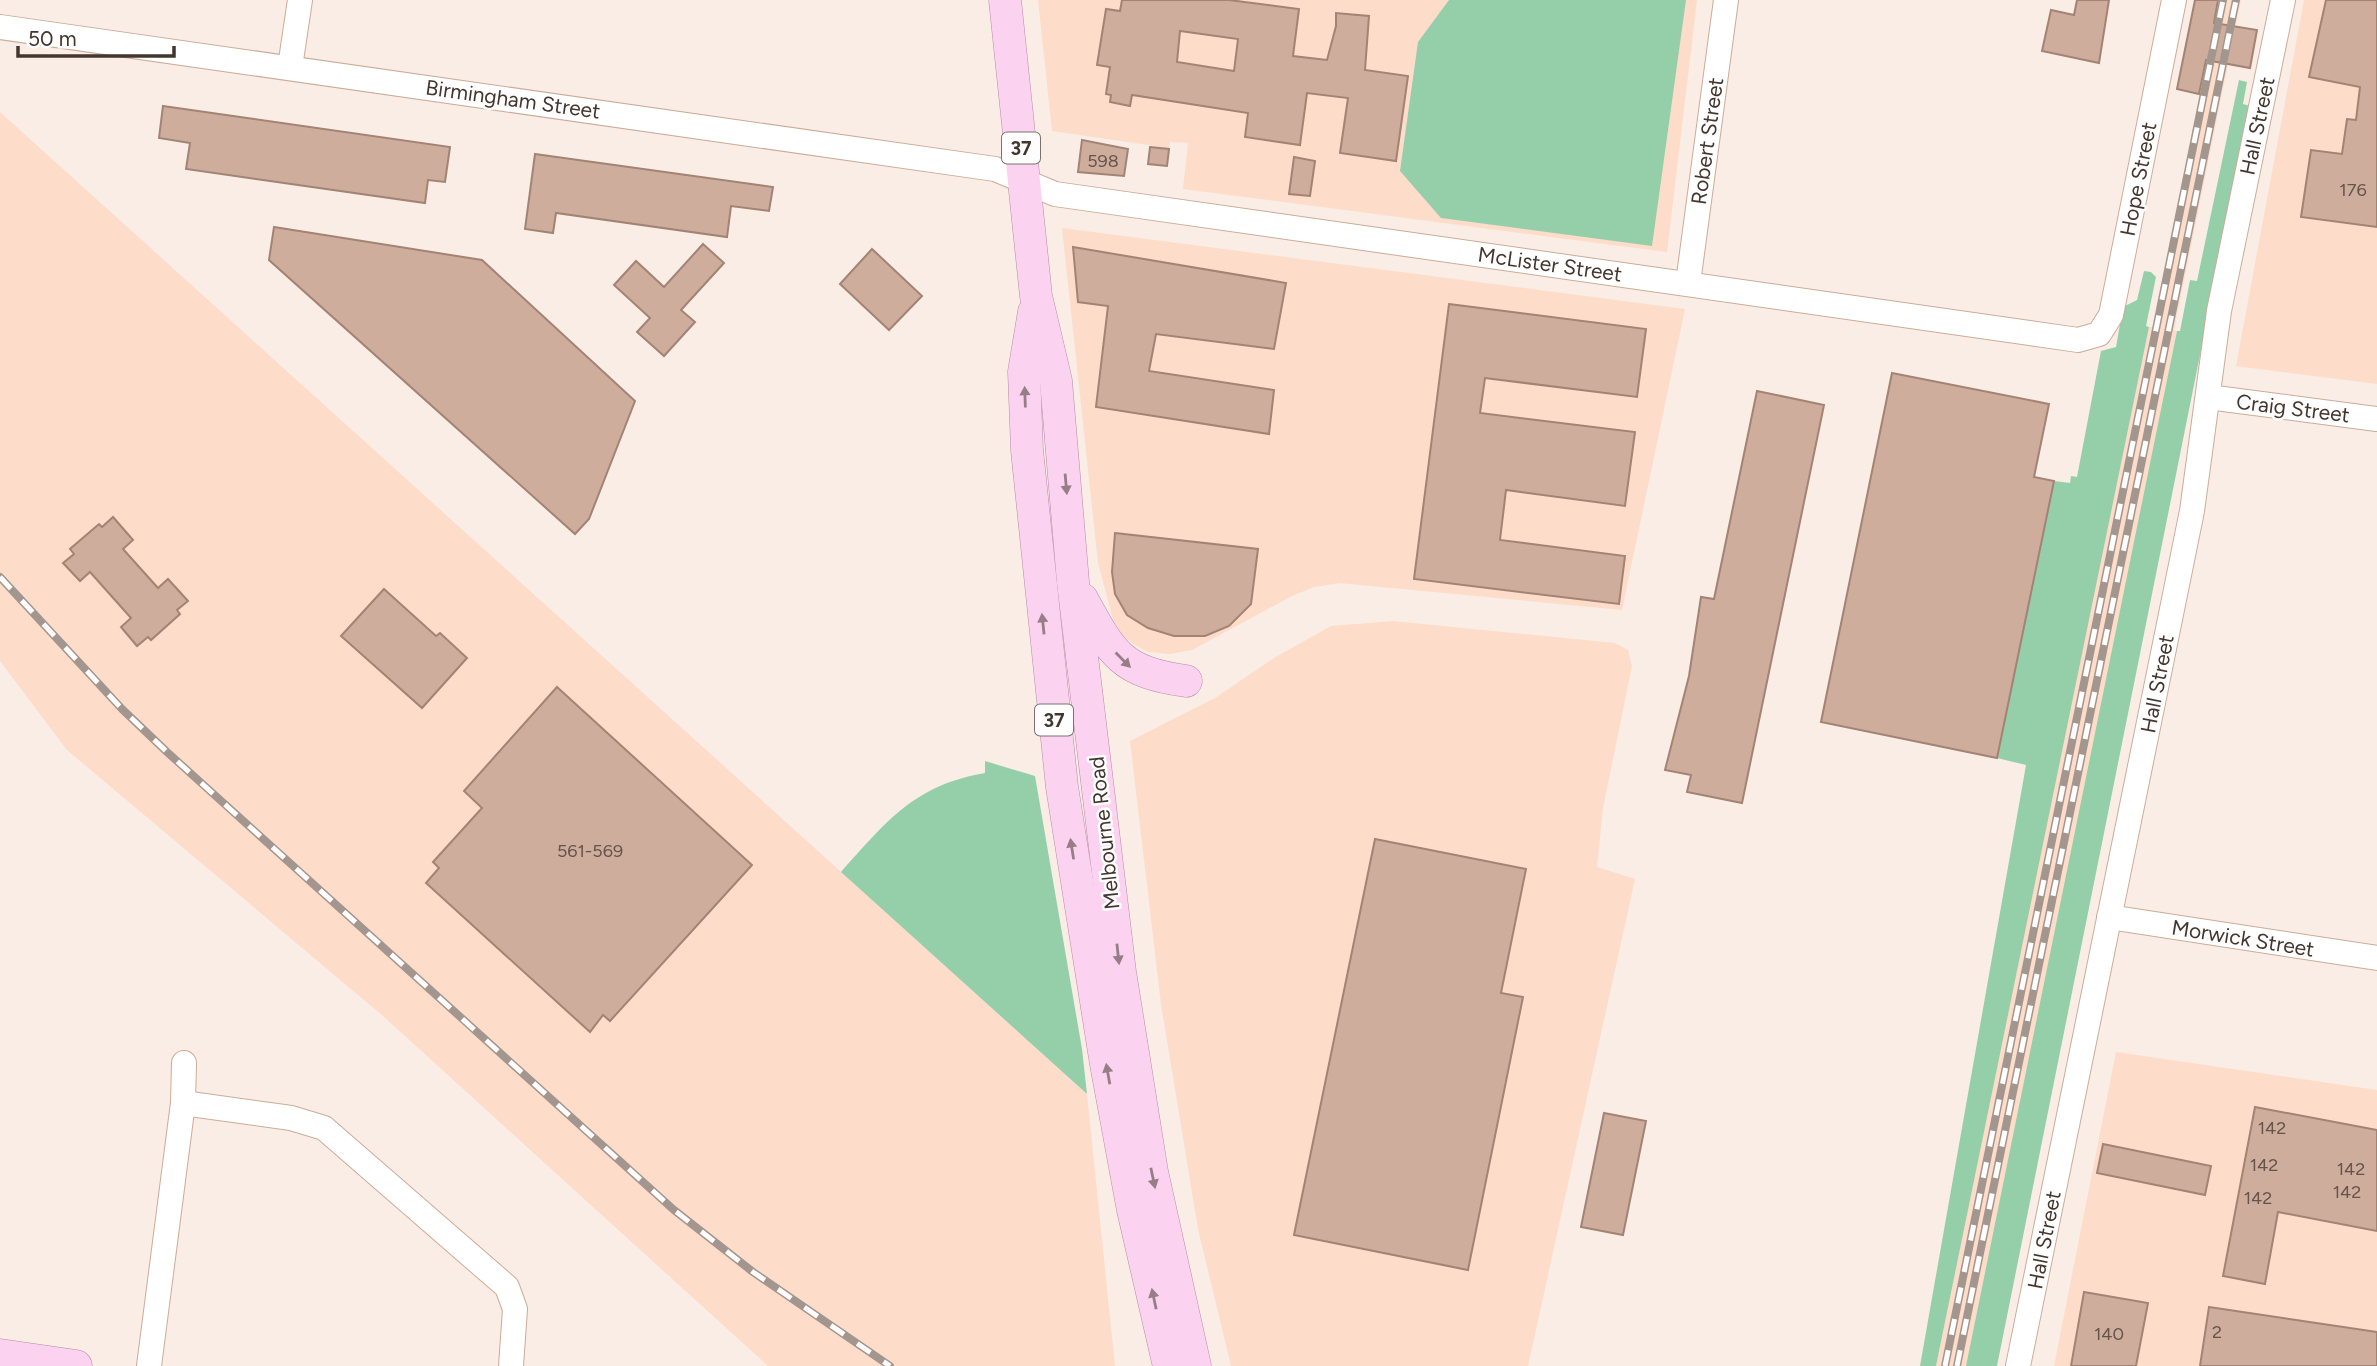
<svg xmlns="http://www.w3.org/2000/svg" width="2377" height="1366" font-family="Figtree,sans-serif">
	<rect width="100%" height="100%" fill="#faede5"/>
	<g fill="#fddcc9">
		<path d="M1038,0H1697L1667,252L1183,189L1188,143L1170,142L1169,148L1052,131Z"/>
		<path d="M2219,0H2241L2174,330L2177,331L2117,637L1988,1261L1966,1366H1936L2120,463L2149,327H2153Z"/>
		<path d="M2304,0H2377V384L2236,366Z"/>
		<path d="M0,112L1087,1094L1115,1366H768L383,1016L67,750L0,661Z"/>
		<path d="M1062,228L1685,309L1622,610L1339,583L1314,587L1292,596L1192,650L1170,654L1148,652L1135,645L1122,635L1113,619L1098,563Z"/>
		<path d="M1393,621L1615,643L1628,650L1632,666L1603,808L1597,867L1635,879L1528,1366H1231L1198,1229L1161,1004L1130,741L1215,698L1274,658L1331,626Z"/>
		<path d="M2116,1052L2377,1090V1366H2054Z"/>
	</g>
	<g fill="#95cfaa">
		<path d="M1449,0H1686L1652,246L1441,218L1400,171L1418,42Z"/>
		<path d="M2239,80L2247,82L2243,104L2250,106L1997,1366H1966L2177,331H2180L2190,280L2197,281Z"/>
		<path d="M2144,271L2151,272L2156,277L2146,326L2149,327L1936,1366H1920L2026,765L1997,758L2054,481L2070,483L2071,476L2077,477L2101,351L2116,347L2123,307L2137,300Z"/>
		<path d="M985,761L1035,776L1082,1049L1087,1094L841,872C886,822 914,785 985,773Z"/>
	</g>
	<g fill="#cfad9d" stroke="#a38374" stroke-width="2" fill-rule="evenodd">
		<path d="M1122,0H1229L1299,9L1293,56L1327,60L1336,26V13L1369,16L1365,70L1408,76L1396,161L1340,153L1348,98L1307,93L1300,145L1245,137L1248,113L1132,95L1130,106L1110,102L1111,95L1106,94L1110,67L1097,65L1106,9L1120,11ZM1180,31L1238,39L1234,71L1177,62Z"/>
		<path d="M2077,0H2109L2099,63L2042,51L2051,10L2074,15Z"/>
		<path d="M2195,0H2218L2214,23L2257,30L2250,68L2206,60L2199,94L2177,89Z"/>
		<path d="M2326,0H2377V227L2301,217L2311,150L2342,154L2347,119L2356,120L2360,87L2309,77Z"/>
		<path d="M163,106L450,147L445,182L428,180L425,203L186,169L190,143L159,138Z"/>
		<path d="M1082,140L1128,149L1124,176L1078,172Z"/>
		<path d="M1150,147L1169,149L1167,166L1148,164Z"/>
		<path d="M535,154L773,187L769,211L731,206L727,237L556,213L553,233L525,229Z"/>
		<path d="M1294,157L1315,161L1310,196L1289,194Z"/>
		<path d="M274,227L482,260L635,401L589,519L575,534L269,260Z"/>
		<path d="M703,244L724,263L681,310L695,322L664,356L637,332L650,318L614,285L636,261L664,287Z"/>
		<path d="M1073,247L1286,283L1274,349L1156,334L1149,371L1274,390L1269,434L1096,407L1108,306L1078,302Z"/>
		<path d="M872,249L922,296L889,330L840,284Z"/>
		<path d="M1449,304L1646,329L1637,397L1485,378L1480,413L1635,432L1625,506L1506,490L1500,540L1625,556L1619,604L1414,579Z"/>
		<path d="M1892,373L2049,404L2034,477L2054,481L1997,758L1821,722Z"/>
		<path d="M1757,391L1824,405L1742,803L1687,792L1691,775L1665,770L1689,676L1701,597L1714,599Z"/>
		<path d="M113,517L133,540L123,549L158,588L168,579L188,601L177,610L180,614L151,640L148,637L137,646L121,627L131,618L90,572L80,581L63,563L74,554L70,549L99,524L102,527Z"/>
		<path d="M1115,533L1258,549L1251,604L1229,626L1205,636H1174L1148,628L1127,615L1115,594L1112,572Z"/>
		<path d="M384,589L436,636L440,633L467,658L422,708L341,636Z"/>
		<path d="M557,687L752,865L610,1021L603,1015L590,1032L426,883L439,868L433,862L482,808L464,791Z"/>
		<path d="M1375,839L1526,869L1501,993L1523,997L1468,1270L1294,1235Z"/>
		<path d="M2255,1107L2377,1130V1231L2278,1212L2265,1284L2223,1276Z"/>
		<path d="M1604,1113L1646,1121L1623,1235L1581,1227Z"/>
		<path d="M2103,1144L2211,1166L2205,1195L2097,1173Z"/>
		<path d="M2084,1292L2148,1303L2136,1366H2071Z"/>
		<path d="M2209,1307L2377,1332V1366H2200Z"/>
	</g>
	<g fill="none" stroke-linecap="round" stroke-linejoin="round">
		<defs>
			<g id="minor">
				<path d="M0,27L995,169L1055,194L2078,340L2099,334L2111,315L2174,0"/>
				<path d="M290,67L300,0"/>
				<path d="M1688,283L1726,0"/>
				<path d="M2208,397L2377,419"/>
				<path d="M2109,917L2377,958"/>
				<path d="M183,1103L291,1118L324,1128L507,1287L515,1309L511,1366"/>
				<path d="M149,1366L183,1103L184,1063"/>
				<path d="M2018,1366L2192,511L2219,311L2283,0"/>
			</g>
			<g id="major">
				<path d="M1005,0L1036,296L1056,381L1073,582L1120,972L1152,1172L1195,1366"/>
				<path d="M1034,312L1024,372L1027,450L1062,787L1106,1064L1133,1210L1169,1366"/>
				<path d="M1082,599C1112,654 1121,672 1186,681"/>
				<path d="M0,1355L76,1366"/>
			</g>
		</defs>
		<use href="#minor" stroke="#ccac99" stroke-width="26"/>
		<use href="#major" stroke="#b989a7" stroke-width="33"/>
		<use href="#minor" stroke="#fff" stroke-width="24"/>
		<use href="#major" stroke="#fbd3f1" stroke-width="32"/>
		<defs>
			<g id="rail">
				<path d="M0,577L122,709L167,752L674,1210L753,1272L890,1366"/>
				<path d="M1945,1366L2223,0"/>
				<path d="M1957,1366L2236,0"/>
			</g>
		</defs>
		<use href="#rail" stroke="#a3968e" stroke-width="8"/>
		<use href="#rail" stroke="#fdfdfd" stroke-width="5" stroke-dasharray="16" stroke-linecap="butt"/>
	</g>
	<defs><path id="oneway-solid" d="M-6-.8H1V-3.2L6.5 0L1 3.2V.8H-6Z" transform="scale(1.75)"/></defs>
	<g fill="#967d86">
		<use href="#oneway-solid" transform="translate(1025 397) rotate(-92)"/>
		<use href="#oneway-solid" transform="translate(1066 484) rotate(85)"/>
		<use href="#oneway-solid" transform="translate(1043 624) rotate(-96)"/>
		<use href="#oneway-solid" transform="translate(1123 660) rotate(45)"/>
		<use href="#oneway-solid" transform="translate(1072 849) rotate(-99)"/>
		<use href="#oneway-solid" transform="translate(1118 954) rotate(84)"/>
		<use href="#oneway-solid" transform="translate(1108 1074) rotate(-100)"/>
		<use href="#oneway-solid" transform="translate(1153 1178) rotate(78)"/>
		<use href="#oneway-solid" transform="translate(1154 1299) rotate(-102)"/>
	</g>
	<g text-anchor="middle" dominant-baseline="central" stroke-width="5" stroke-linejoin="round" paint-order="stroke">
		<g font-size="18" fill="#66544a">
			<text x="1103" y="161">598</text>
			<text x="2353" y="190">176</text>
			<text x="590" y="851">561-569</text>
			<text x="2272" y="1128">142</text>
			<text x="2264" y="1165">142</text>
			<text x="2351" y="1169">142</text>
			<text x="2347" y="1192">142</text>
			<text x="2258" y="1198">142</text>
			<text x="2217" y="1332">2</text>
			<text x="2109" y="1334">140</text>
		</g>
		<g fill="#fdfdfd" stroke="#7b726c" stroke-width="2">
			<rect x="1002" y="132.5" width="38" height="31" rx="5"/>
			<rect x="1035" y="704.5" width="38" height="31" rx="5"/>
		</g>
		<g font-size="19" font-weight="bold" fill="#43362e">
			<text x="1021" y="148">37</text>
			<text x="1054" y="720">37</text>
		</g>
		<g font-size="21" fill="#43362e" stroke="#fdfdfd">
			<text transform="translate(513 99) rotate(8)">Birmingham Street</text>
			<text transform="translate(2257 126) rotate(-78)">Hall Street</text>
			<text transform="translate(1707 141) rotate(-82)">Robert Street</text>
			<text transform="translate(2138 179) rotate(-79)">Hope Street</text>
			<text transform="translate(1550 264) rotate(8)">McLister Street</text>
			<text transform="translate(2293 408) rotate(7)">Craig Street</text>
			<text transform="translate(2157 684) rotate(-79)">Hall Street</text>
			<text transform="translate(1104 833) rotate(-96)">Melbourne Road</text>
			<text transform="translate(2243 938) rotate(9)">Morwick Street</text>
			<text transform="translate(2044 1240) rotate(-79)">Hall Street</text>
		</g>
	</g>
	<path d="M18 46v10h156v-10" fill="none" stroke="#43362e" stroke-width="3.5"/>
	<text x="28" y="46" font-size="21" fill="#43362e" stroke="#fdfdfd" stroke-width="5" paint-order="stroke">50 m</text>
</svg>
